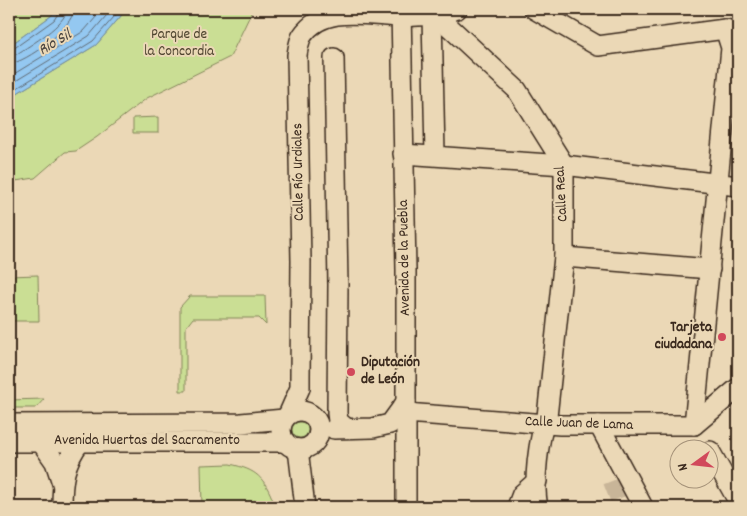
<svg xmlns="http://www.w3.org/2000/svg" width="747" height="516" font-family="Dekko,sans-serif">
	<rect width="100%" height="100%" fill="#ebd8b6"/>
	<filter id="ink" filterUnits="userSpaceOnUse"><feTurbulence type="fractalNoise" baseFrequency=".02" numOctaves="2"/><feDisplacementMap in="SourceGraphic" scale="10" xChannelSelector="R" yChannelSelector="G"/><feConvolveMatrix kernelMatrix="1 2 1 2 8 2 1 2 1" color-interpolation-filters="sRGB"/></filter>
	<g filter="url(#ink)">
		<g fill="#cade94" stroke="#828459">
			<path d="M9,9H57L51,16L9,46Z"/>
			<path d="M127,9H253L230,57L147,98L97,137L76,151L65,152L35,178L9,182V98L96,45Z"/>
			<path d="M158,117V133H133V118Z"/>
			<rect x="9" y="228" width="5" height="30"/>
			<path d="M38,275L39,321H9V276Z"/>
			<path d="M190,296H265L266,325L259,318H193L186,327V391H180V307Z"/>
			<path d="M44,399L36,408H9V400Z"/>
			<circle cx="300" cy="430" r="8"/>
			<path d="M230,464C257,470 264,477 274,503H290V507H202L201,465Z"/>
		</g>
		<path fill="#94c8f1" stroke="#70899d" d="M57,9H127L96,45L9,98V46L51,16Z"/>
		<g fill="none" stroke-linecap="round" stroke-linejoin="round">
			<g stroke="#5f6972" stroke-width="1">
				<path d="M9,50L13,49L54,20L61,9"/>
				<path d="M9,56L17,54C30,45 66,25 67,9"/>
				<path d="M9,64C26,63 74,27 74,9"/>
				<path d="M9,77L84,31L103,9"/>
				<path d="M9,85L89,36L112,9"/>
				<path d="M9,93L93,41L121,9"/>
			</g>
			<path stroke="#c8b598" stroke-width="19" stroke-dasharray="19 9" stroke-linecap="butt" d="M607,493L630,484"/>
			<defs>
				<g id="minor">
					<path d="M401,9L406,270V507"/>
					<path d="M534,9L598,46L725,29L737,32"/>
					<path d="M432,15L435,155"/>
					<path d="M432,15L457,9"/>
					<path d="M334,58L338,285L337,413L338,421L346,428"/>
					<path d="M403,154L564,165L738,186"/>
					<path d="M564,257L710,269"/>
					<circle cx="300" cy="430" r="19"/>
					<path d="M289,413L300,388V376L301,261L297,55C298,49 299,41 302,36C323,4 368,16 400,17C418,17 427,12 444,22L517,90L564,165V257L547,417C538,438 533,484 538,507"/>
					<path d="M406,413L560,425H694L738,388"/>
					<path d="M9,424L241,423L284,419"/>
					<path d="M599,425L643,507"/>
					<path d="M694,425L731,48L725,29"/>
					<path d="M334,429L373,428L390,424L406,402"/>
					<path d="M9,442H285"/>
					<path d="M41,442L55,462L62,483"/>
					<path d="M298,449L305,507"/>
					<path d="M710,451L738,501"/>
					<path d="M62,507C62,481 64,463 80,442"/>
					<path d="M517,507L522,494L537,481"/>
				</g>
			</defs>
			<use href="#minor" stroke="#3b2a1e" stroke-width="22"/>
			<use href="#minor" stroke="#ebd8b6" stroke-width="19"/>
		</g>
	</g>
	<g fill="#d1495b" stroke="#ebd8b6" stroke-width="2">
		<circle cx="722" cy="337" r="5"/>
		<circle cx="351" cy="372" r="5"/>
	</g>
	<g text-anchor="middle" dominant-baseline="central" stroke-width="4" stroke-linejoin="round" paint-order="stroke">
		<g font-size="15" fill="#504530" stroke="#ebd8b6">
			<text x="179" y="35">Parque de<tspan x="179" dy="17">la Concordia</tspan></text>
		</g>
		<g font-size="15" fill="#3b2a1e" stroke="#ebd8b6">
			<text transform="translate(299 172) rotate(-91)">Calle Río Urdiales</text>
			<text transform="translate(562 194) rotate(-93)">Calle Real</text>
			<text transform="translate(405 258) rotate(-91)">Avenida de la Puebla</text>
			<text transform="translate(579 424) rotate(2)">Calle Juan de Lama</text>
			<text x="147" y="441">Avenida Huertas del Sacramento</text>
		</g>
		<g font-size="15" font-weight="bold" fill="#3b2a1e" stroke="#ebd8b6" text-anchor="end">
			<text x="712" y="328">Tarjeta<tspan x="712" dy="17">ciudadana</tspan></text>
			<text x="361" y="363" text-anchor="start">Diputación<tspan x="361" dy="17">de León</tspan></text>
		</g>
		<g font-size="16" font-style="italic" fill="#48423e" stroke="#ebd8b6">
			<text transform="translate(55 43) rotate(-31)">Río Sil</text>
		</g>
	</g>
	<rect width="747" height="516" fill="none" stroke="#ebd8b6" stroke-width="30"/>
	<rect x="15" y="15" width="717" height="486" fill="none" stroke="#3b2a1e" stroke-width="2" filter="url(#ink)"/>
	<g transform="translate(694 464) rotate(255)"><circle r="24" fill="#ebd8b6" stroke="#a59279"/>
	<path d="M0-4L9 19L0 12L-9 19Z" fill="#d1495b"/>
	<text y="-8" font-size="14" font-weight="bold" text-anchor="middle" fill="#3b2a1e">N</text>
	</g>
</svg>
